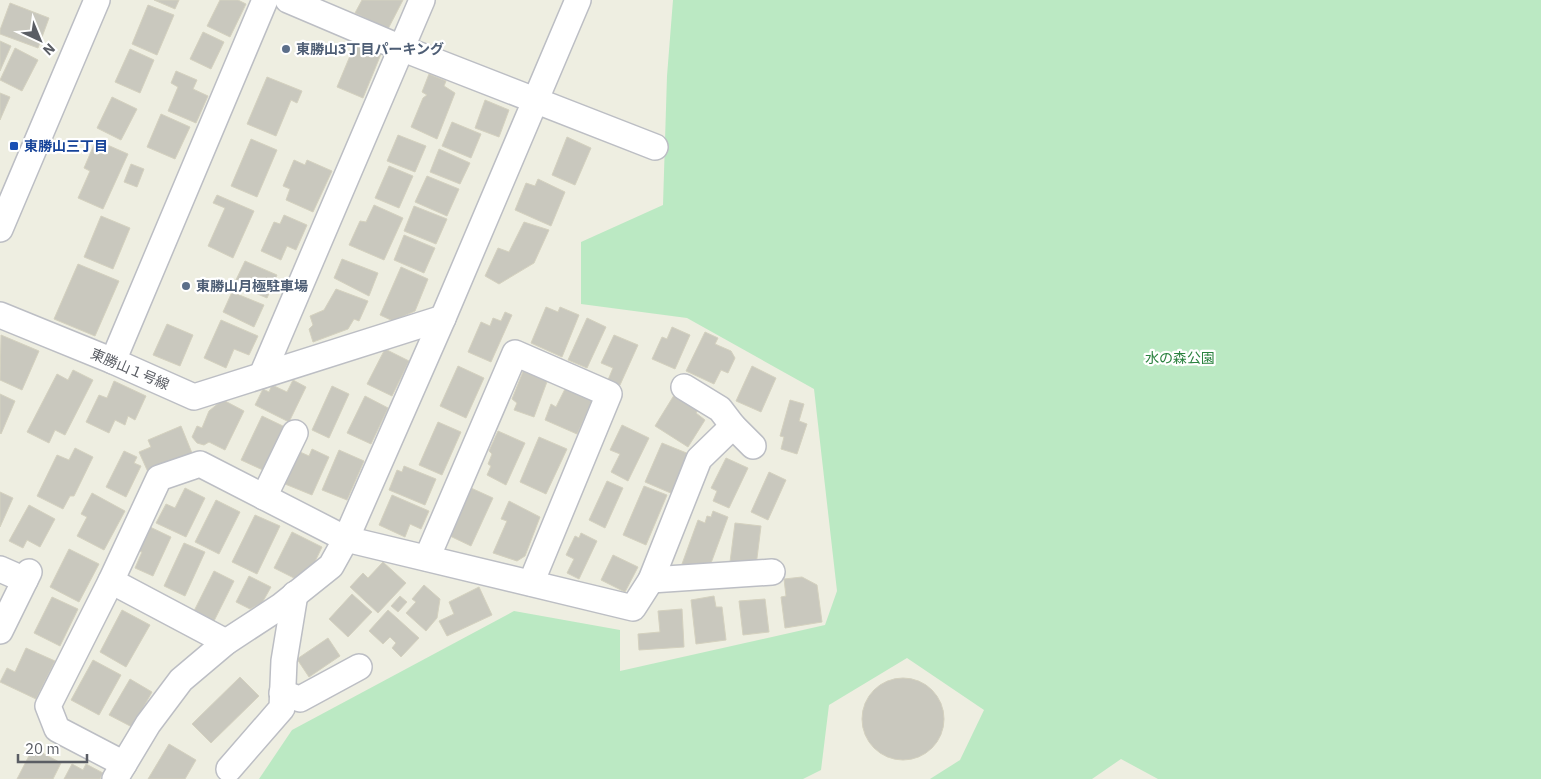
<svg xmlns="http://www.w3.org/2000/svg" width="1541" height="779" font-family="'IBM Plex Sans','Noto Sans JP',sans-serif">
	<rect width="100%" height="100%" fill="#eeeee1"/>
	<path fill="#bbe9c3" d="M673,0H1541V779H1158L1121,759L1092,779H930L960,760L984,710L907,658L829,705L821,770L803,779H259L292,730L514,611L620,630V671L825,625L837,591L814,389L687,318L581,304V242L663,205L667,76Z"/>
	<g fill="#c9c8be" stroke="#d4d1bf">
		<path d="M154,0H179L175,9Z"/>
		<path d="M220,0H238L246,4L230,37L207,26Z"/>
		<path d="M362,0H403L388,29L355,13Z"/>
		<path d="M10,3L49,18L38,48L0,34V30Z"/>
		<path d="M148,5L174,15L157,55L132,44Z"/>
		<path d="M203,32L224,42L211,69L190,59Z"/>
		<path d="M0,41L11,46L0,71Z"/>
		<path d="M355,44L381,54L363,98L337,87Z"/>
		<path d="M15,48L38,60L22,91L0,80Z"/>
		<path d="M130,49L154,60L140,93L115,82Z"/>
		<path d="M176,71L197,80L193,89L208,96L196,123L168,111L178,87L171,83Z"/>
		<path d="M429,74L446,81L444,86L455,93L437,139L411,127L423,98L427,95L422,92Z"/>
		<path d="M267,77L302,91L297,103L291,100L276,136L247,124Z"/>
		<path d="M0,93L10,97L0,120Z"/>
		<path d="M112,97L137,109L121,140L97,128Z"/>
		<path d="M485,100L509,110L499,137L475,128Z"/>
		<path d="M161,114L190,127L175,159L147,147Z"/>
		<path d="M452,122L481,134L471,158L442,146Z"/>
		<path d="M398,135L426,146L415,172L387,161Z"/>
		<path d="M567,137L591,148L575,185L552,175Z"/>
		<path d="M251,139L277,150L257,197L231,186Z"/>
		<path d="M96,140L128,154L103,209L78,198L90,171L84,168Z"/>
		<path d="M439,149L470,163L460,184L430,172Z"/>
		<path d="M294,160L305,165L307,160L332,171L313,212L286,200L290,189L283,186Z"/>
		<path d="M131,164L144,169L137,187L124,182Z"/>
		<path d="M389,166L413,176L399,208L375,198Z"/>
		<path d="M427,176L459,189L447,216L415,202Z"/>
		<path d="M538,179L565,192L551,226L515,210L526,183L535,186Z"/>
		<path d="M217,195L254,211L233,258L208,246L225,208L213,203Z"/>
		<path d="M374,205L403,218L384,260L349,245L360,221L366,222Z"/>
		<path d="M414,206L447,219L436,244L404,231Z"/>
		<path d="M284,215L307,225L296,250L287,246L281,260L261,251L274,222L280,224Z"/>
		<path d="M101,216L130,228L113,269L84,257Z"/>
		<path d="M524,222L549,230L534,263L499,284L485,276L498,248L509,252Z"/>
		<path d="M404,235L435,248L424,273L394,260Z"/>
		<path d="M342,259L378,273L369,296L334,278Z"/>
		<path d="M245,261L277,275L267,298L234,284Z"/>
		<path d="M78,264L119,281L95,336L54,319Z"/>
		<path d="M401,267L428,279L415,311L393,321L380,315Z"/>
		<path d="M336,289L368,301L359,321L354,319L348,329L313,342L309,329L313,325L310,316L324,310Z"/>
		<path d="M232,292L264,305L254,327L223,312Z"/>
		<path d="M546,307L558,312L560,307L579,315L562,357L531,343Z"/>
		<path d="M505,312L512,315L491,362L468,352L481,322L490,326L493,318L501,321Z"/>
		<path d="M587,318L606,327L587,368L568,360Z"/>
		<path d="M221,320L258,336L249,355L234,349L226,368L204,358Z"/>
		<path d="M167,324L193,335L180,366L153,355Z"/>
		<path d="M672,327L690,335L675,369L652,359L662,337L667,339Z"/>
		<path d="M705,332L718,338L715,344L731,351L735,358L728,373L721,370L714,384L686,371Z"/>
		<path d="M1,335L39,351L22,390L0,380Z"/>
		<path d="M614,335L638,345L620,385L608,380L613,368L601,363Z"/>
		<path d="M385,349L409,361L392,396L367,384Z"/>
		<path d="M458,366L484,378L466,418L440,406Z"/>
		<path d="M752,366L776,378L761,412L736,401Z"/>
		<path d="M524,369L548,379L534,417L514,410L517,403L512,399Z"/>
		<path d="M73,370L93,380L65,435L55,430L49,443L27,432L57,374L68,380Z"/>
		<path d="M293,380L306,387L289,422L255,405L263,389L269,392L272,385L287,392Z"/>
		<path d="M114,381L146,396L135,420L128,416L125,425L115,420L109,433L86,422L99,395L107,398Z"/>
		<path d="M568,383L594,397L577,434L545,420L551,404L556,407Z"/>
		<path d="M332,386L349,394L329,438L312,430Z"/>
		<path d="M676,392L700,407L696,413L705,420L688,447L655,426Z"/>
		<path d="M0,394L15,401L1,434L0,433Z"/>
		<path d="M365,396L388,408L371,444L347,433Z"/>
		<path d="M790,400L804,404L799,421L807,424L797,454L781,449L784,437L780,436Z"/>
		<path d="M225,401L244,411L225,450L209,442L204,445L197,443L192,437L197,426L202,428L209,411L220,402Z"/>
		<path d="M262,416L285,427L265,471L241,460Z"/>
		<path d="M438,422L461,432L442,475L419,465Z"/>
		<path d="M622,425L649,438L628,481L611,472L620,454L610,450Z"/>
		<path d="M181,426L192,453L148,472L139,452L151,447L148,440Z"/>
		<path d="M498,431L525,443L506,485L487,475L491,466L488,464L492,454L489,451Z"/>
		<path d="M539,437L567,449L546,494L520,482Z"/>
		<path d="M662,443L689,454L673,494L645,482Z"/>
		<path d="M75,448L93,457L74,496H70L63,509L37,496L57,455L69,460Z"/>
		<path d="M312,449L329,457L312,495L285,484L300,452L309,456Z"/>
		<path d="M339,450L364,461L347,500L322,490Z"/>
		<path d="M124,451L137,457L134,463L141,466L126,497L106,487Z"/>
		<path d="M726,458L748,468L729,508L713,501L717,491L711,488Z"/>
		<path d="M404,466L436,479L425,505L389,490L397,470L402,472Z"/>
		<path d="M769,472L786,480L768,520L751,512Z"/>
		<path d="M607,481L623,488L605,528L589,520Z"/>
		<path d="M644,486L667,495L646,545L623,535Z"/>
		<path d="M185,488L205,498L186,537L156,523L166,504L175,508Z"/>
		<path d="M471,488L493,498L471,546L450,536Z"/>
		<path d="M0,492L13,498L0,527Z"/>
		<path d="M92,493L125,511L104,550L77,536L87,517L81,514Z"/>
		<path d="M392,495L429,511L421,529L410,524L405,537L379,525Z"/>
		<path d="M216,500L240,512L219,554L195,542Z"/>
		<path d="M509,501L540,517L525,556L517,561L493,553L507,521L501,519Z"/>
		<path d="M29,505L55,519L40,547L27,540L23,548L9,541Z"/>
		<path d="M713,511L728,517L707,574L682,564L698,520L705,523L707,516L711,517Z"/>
		<path d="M255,515L280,526L257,574L232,562Z"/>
		<path d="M735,523L761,526L756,566L730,562Z"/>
		<path d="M150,527L171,537L153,576L135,568L142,552L138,551Z"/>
		<path d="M292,532L322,547L308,576L302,572L298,580L274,568Z"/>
		<path d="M581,533L597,541L579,579L567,573L574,559L566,555L575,536L579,538Z"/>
		<path d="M184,543L205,552L185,596L164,586Z"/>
		<path d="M69,549L99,564L79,602L50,587Z"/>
		<path d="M613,555L638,567L625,592L601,580Z"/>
		<path d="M383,562L406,583L378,613L350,587L363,573L368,578Z"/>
		<path d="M214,571L234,581L214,621L194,611Z"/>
		<path d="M249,576L271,587L262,603L250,609L236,602Z"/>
		<path d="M802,577L817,585L822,622L785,628L781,597L786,596L784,579Z"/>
		<path d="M424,585L440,599L437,618L426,631L406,613L416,602L412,599Z"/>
		<path d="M479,587L492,615L447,636L439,621L454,614L449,602Z"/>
		<path d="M352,594L372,612L348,637L329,619Z"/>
		<path d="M400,596L407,602L398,612L391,606Z"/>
		<path d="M714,596L716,607H722L726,640L696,644L691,600Z"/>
		<path d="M52,597L78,609L60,646L34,633Z"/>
		<path d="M765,599L769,632L743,635L739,601Z"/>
		<path d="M682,609L684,647L639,650L638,634L660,632L658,611Z"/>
		<path d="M122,610L150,625L126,667L100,652Z"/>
		<path d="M388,610L419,638L401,657L392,648L396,643L390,637L383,644L369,631Z"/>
		<path d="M328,638L340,656L309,677L297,659Z"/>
		<path d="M26,648L55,661L36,699L0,682L7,668L15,672Z"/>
		<path d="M93,660L121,675L99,715L71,700Z"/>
		<path d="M240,677L259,696L211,743L192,724Z"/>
		<circle cx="903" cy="719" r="41"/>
		<path d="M130,679L152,692L132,727L109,715Z"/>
		<path d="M169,744L196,760L185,779H148Z"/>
		<path d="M33,748L61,763L53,779H17Z"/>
		<path d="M72,764L83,770L86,764L103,773L100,779H64Z"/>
	</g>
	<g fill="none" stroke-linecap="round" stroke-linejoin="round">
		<defs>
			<g id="minor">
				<path d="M288,0L401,48L655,147"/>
				<path d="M0,229L97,0"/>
				<path d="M0,315L113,361L194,397L443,318"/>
				<path d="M113,361L265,0"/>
				<path d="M262,375L422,0"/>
				<path d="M684,387L720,409L733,426L753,446"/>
				<path d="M264,497L295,433"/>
				<path d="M427,558L515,353L609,394L531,583"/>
				<path d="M0,569L25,580"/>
				<path d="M651,580L772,572"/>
				<path d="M111,581L226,642"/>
				<path d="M0,631L29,572"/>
				<path d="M282,693L300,699L359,667"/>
				<path d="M124,764L57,729L48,706L111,581L159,478L200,464L346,539L633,608L651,580L699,459L733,426"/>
				<path d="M229,769L282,708L284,661L295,594"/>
				<path d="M115,779L148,724L181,680L226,642L281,606L331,566L346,539L443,318L578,0"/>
			</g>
		</defs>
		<use href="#minor" stroke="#bcbec4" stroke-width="28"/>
		<use href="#minor" stroke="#fff" stroke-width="25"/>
	</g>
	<g fill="#5c6f8a" stroke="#fff" stroke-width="2">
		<circle cx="286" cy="49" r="5"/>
		<circle cx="186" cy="286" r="5"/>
	</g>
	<rect fill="#1a4fb4" stroke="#fff" stroke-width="2" x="9" y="141" width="10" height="10" rx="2.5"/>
	<g text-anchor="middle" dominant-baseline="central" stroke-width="4.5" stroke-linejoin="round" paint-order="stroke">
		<g font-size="14" font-weight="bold" fill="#4e5e75" stroke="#fff" text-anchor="start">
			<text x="296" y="49">東勝山3丁目パーキング</text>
			<text x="196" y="286">東勝山月極駐車場</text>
		</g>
		<g font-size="14" font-weight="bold" fill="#164399" stroke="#fff" text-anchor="start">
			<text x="24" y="146">東勝山三丁目</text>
		</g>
		<g font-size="14" fill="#2b823f" stroke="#fff">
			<text x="1180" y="358">水の森公園</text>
		</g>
		<g font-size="14" fill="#5a5d64" stroke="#fff">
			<text transform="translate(130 369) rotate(23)">東勝山１号線</text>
		</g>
	</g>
	<g transform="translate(40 40) rotate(136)" stroke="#ffffff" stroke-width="4" paint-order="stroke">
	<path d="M0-4L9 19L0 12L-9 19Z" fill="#5a5d64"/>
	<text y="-8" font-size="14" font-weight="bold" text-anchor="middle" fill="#5a5d64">N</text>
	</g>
	<path d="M18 754v8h69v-8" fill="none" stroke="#5a5d64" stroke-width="2.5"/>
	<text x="25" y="754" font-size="15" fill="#5a5d64" stroke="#ffffff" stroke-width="4" paint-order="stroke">20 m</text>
</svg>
